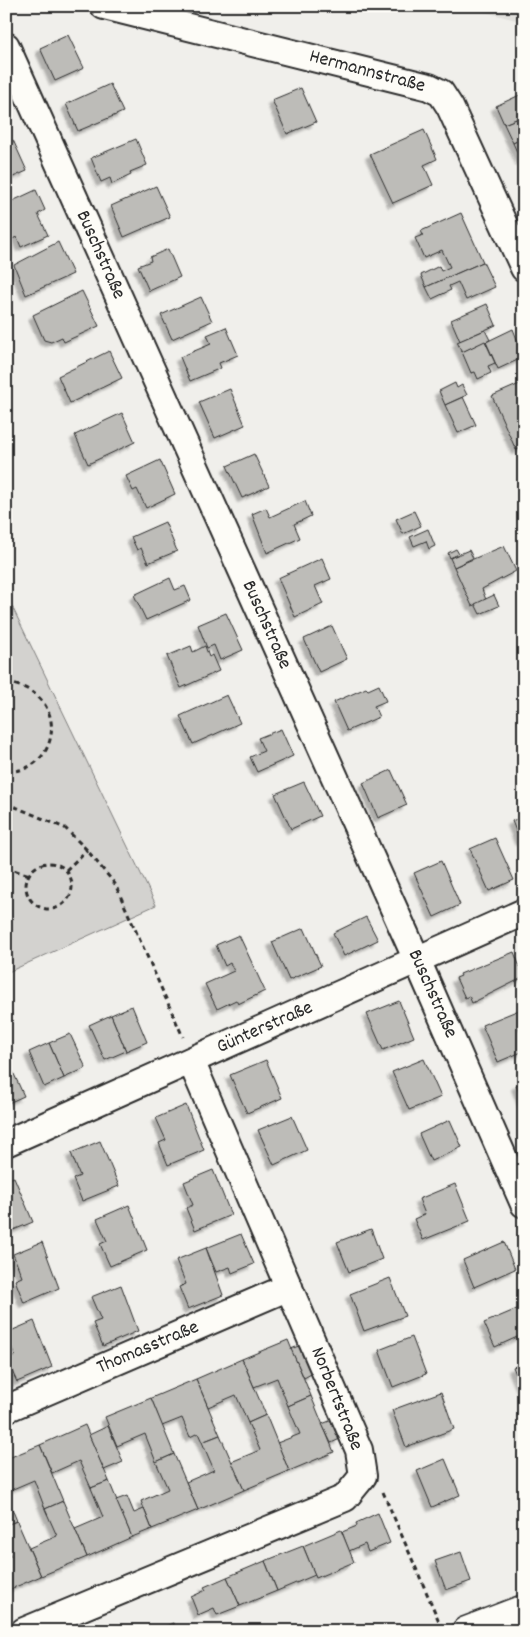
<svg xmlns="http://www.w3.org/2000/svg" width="530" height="1637" font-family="Dekko,sans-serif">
	<defs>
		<filter id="shadow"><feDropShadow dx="-4.5" dy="4.5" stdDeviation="1" flood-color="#0004"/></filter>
	</defs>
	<rect width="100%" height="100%" fill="#f0efeb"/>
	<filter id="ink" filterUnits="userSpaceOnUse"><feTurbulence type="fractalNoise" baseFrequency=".02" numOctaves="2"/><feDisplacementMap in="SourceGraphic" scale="10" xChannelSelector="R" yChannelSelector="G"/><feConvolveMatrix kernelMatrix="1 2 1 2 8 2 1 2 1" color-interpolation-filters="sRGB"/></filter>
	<g filter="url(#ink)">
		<path fill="#e1e0dc" d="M461,6H524V22Z"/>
		<path fill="#d3d2cf" stroke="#7f7e7d" d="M6,594L156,905L6,973Z"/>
		<g fill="#bdbcb8" stroke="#2b2b2b" filter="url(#shadow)">
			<path d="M68,35L84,68L55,81L40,48Z"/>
			<path d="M110,84L123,112L78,131L66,104Z"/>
			<path d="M301,88L316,122L287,134L272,100Z"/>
			<path d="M524,93V116L504,124L496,106Z"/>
			<path d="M524,116V138L513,143L504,124Z"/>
			<path d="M424,130L437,159L424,165L433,185L393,203L370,154Z"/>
			<path d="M524,138V160L521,161L513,143Z"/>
			<path d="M136,139L147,165L130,172L131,175L112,184L110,178L101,182L91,158Z"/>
			<path d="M13,140L27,171L6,180V143Z"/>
			<path d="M156,186L170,217L124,237L111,206Z"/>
			<path d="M36,190L45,210L38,214L48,235L21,247L17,237L7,241L6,239V204Z"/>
			<path d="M461,213L483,262L426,287L421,275L439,266L441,271L450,267L442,250L424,258L415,238L423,235L421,231Z"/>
			<path d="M58,242L73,274L26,295L14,265Z"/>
			<path d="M168,249L180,277L149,291L138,266L151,261L150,257Z"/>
			<path d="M483,262L495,287L466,300L458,282L449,286L451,290L432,299L426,287Z"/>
			<path d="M82,291L99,326L64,342L62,337L51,342L44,340L33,315Z"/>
			<path d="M201,297L212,321L172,339L161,315Z"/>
			<path d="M487,304L496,325L460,341L451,320Z"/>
			<path d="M226,327L238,355L219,363L221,368L190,381L180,357L211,344L207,335Z"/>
			<path d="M513,329L524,357L498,369L486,342Z"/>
			<path d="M485,330L490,340L462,352L457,342Z"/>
			<path d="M485,341L495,363L488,366L491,373L478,379L475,372L471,373L462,352Z"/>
			<path d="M109,351L122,378L70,403L58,376Z"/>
			<path d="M524,382V447L516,450L492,396Z"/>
			<path d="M455,383L457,388L462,385L467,395L445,405L439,391Z"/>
			<path d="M230,389L245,425L215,438L199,402Z"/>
			<path d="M463,397L476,425L458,433L445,405Z"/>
			<path d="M122,413L135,442L88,464L75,435Z"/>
			<path d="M254,454L269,486L242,498L227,466Z"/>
			<path d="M160,460L175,494L146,508L137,489L133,491L126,476Z"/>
			<path d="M305,501L311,516L294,524L300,538L267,553L252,514L266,508L270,517Z"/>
			<path d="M414,511L421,526L403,534L396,519Z"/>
			<path d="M165,522L177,551L148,563L141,548L137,550L131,537Z"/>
			<path d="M428,529L435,546L429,549L426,541L414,546L410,537Z"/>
			<path d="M504,546L516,571L482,589L486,600L472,606L454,567Z"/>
			<path d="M456,549L459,554L450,558L448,553Z"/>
			<path d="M469,550L473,558L454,567L450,558Z"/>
			<path d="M322,558L331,579L315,586L323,604L295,617L278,578Z"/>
			<path d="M170,578L175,590L185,586L191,600L146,620L134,595Z"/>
			<path d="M494,595L499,606L480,614L475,604Z"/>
			<path d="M226,613L243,650L220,660L214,645L207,648L198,625Z"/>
			<path d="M332,626L347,659L319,672L304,639Z"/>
			<path d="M191,646L193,652L205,646L209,657L212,655L219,671L181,688L167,656Z"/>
			<path d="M379,685L386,701L374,706L379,717L347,731L334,702L366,688L368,690Z"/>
			<path d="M227,695L240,723L193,744L180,716Z"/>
			<path d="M281,729L293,756L257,772L250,757L264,751L258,738Z"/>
			<path d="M391,770L407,805L378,818L363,783Z"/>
			<path d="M304,782L320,816L291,829L275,794Z"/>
			<path d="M524,816V840L520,841L512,821Z"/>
			<path d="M495,838L514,880L489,891L470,849Z"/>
			<path d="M441,861L460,905L434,917L414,873Z"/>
			<path d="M366,917L378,940L344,956L333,933Z"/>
			<path d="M304,928L321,966L289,980L272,942Z"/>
			<path d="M239,935L265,991L238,1004L236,1000L217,1009L205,984L234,971L230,963L225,966L216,945Z"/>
			<path d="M514,952L524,977L472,1003L469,996L465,998L456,978L461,976L460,974Z"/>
			<path d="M399,1001L414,1037L383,1050L367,1014Z"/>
			<path d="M132,1006L147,1042L126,1051L111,1015Z"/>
			<path d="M524,1008V1026L519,1028L524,1041V1051L498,1062L482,1025Z"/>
			<path d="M111,1015L126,1051L105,1060L89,1025Z"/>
			<path d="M70,1034L86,1068L64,1078L49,1043Z"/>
			<path d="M49,1043L64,1078L44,1087L29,1052Z"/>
			<path d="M424,1059L441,1097L409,1110L392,1072Z"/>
			<path d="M266,1060L282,1098L247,1113L230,1075Z"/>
			<path d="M8,1061L24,1096L6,1104V1062Z"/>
			<path d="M524,1082V1103H523L516,1085Z"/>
			<path d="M186,1105L204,1150L168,1165L159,1143L166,1140L156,1118Z"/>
			<path d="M292,1116L307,1150L274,1165L258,1130Z"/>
			<path d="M450,1120L462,1147L431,1161L419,1134Z"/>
			<path d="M100,1141L119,1186L82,1201L73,1179L80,1176L71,1153Z"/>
			<path d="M213,1170L231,1215L195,1230L186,1208L193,1205L184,1182Z"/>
			<path d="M14,1177L33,1222L6,1233V1180Z"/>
			<path d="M455,1184L470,1221L423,1240L414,1219L425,1214L419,1199Z"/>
			<path d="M129,1205L147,1250L110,1266L100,1244L107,1241L97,1219Z"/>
			<path d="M371,1229L382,1259L349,1272L337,1242Z"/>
			<path d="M241,1234L254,1264L232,1273L230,1267L216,1272L206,1248Z"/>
			<path d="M42,1242L59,1288L24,1303L15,1280L22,1277L13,1254Z"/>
			<path d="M504,1242L515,1269L474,1287L463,1260Z"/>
			<path d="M206,1248L223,1295L188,1309L179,1287L186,1284L176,1260Z"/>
			<path d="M390,1278L405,1316L364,1331L350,1294Z"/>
			<path d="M121,1285L138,1331L103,1346L93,1323L101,1320L91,1297Z"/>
			<path d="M524,1306V1334L495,1347L484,1323Z"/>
			<path d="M34,1321L52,1367L17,1382L7,1360L15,1356L6,1333Z"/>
			<path d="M412,1337L426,1374L393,1387L379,1350Z"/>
			<path d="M288,1340L311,1396L288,1406L277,1378L254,1387L242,1359Z"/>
			<path d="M301,1345L313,1373L304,1378L291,1349Z"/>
			<path d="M242,1359L266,1415L248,1423L236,1395L208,1407L196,1379Z"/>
			<path d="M524,1363V1393L513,1367Z"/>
			<path d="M196,1379L220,1435L202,1442L198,1433L190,1437L182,1418L162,1426L151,1398Z"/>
			<path d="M441,1392L454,1429L406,1447L392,1410Z"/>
			<path d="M311,1396L334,1452L289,1471L277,1443L300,1434L288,1406Z"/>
			<path d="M151,1398L174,1454L156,1462L145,1434L117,1446L105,1417Z"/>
			<path d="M266,1415L289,1471L244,1490L231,1462L260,1450L248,1423Z"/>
			<path d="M332,1420L340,1439L331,1443L322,1424Z"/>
			<path d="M85,1425L109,1481L91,1488L79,1461L52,1473L40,1445Z"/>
			<path d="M108,1426L123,1462L104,1470L89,1435Z"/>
			<path d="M220,1435L244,1490L198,1510L186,1482L214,1470L202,1442Z"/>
			<path d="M40,1445L63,1501L45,1509L34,1480L6,1492V1459Z"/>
			<path d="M174,1454L198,1510L152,1529L141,1501L168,1489L156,1462Z"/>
			<path d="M445,1459L460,1495L432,1507L417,1471Z"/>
			<path d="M109,1481L132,1537L87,1557L75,1529L103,1517L91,1488Z"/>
			<path d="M6,1494L17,1521L6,1525Z"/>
			<path d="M127,1496L134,1513L144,1509L152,1529L132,1537L116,1500Z"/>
			<path d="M63,1501L87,1557L41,1576L29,1548L57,1536L45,1509Z"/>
			<path d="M378,1513L390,1543L368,1552L365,1544L349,1551L342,1532L357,1526L356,1523Z"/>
			<path d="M17,1521L41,1576L6,1591V1558L11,1556L6,1544V1525Z"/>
			<path d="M341,1530L354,1562L316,1578L303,1546Z"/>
			<path d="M303,1546L315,1575L277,1591L265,1561Z"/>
			<path d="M461,1552L471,1581L446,1590L435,1561Z"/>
			<path d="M265,1561L277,1591L240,1606L227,1577Z"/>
			<path d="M227,1577L240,1606L217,1615L214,1608L198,1615L191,1597L206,1590L204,1587Z"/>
			<path d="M173,1623L177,1631H154Z"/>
		</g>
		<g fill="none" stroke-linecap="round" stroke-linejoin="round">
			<defs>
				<g id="minor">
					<path d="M104,6L429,87L441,93L450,107L524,268"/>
					<path d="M6,46L417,960L524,1204"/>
					<path d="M6,1143L524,912"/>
					<path d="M6,1409L289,1287"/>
					<path d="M24,1631L345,1498L363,1476L359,1450L191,1061"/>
				</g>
				<path id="tertiary" d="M466,1631L524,1609"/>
			</defs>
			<use href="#minor" stroke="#2b2b2b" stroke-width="30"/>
			<use href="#tertiary" stroke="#2b2b2b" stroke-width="31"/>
			<g stroke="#2b2b2b" stroke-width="3" stroke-dasharray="5 4" stroke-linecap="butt">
				<path d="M6,683C73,691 60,775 6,771"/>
				<path d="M6,803L65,828L87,850L115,884L183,1037"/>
				<circle cx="49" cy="886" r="23"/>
				<path d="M6,868L30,875"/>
				<path d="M66,870L87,850"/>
				<path d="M383,1492L441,1626"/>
			</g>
			<use href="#minor" stroke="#fdfcf7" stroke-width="26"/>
			<use href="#tertiary" stroke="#fdfcf7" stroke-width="28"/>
		</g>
	</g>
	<g text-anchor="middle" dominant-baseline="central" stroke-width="4" stroke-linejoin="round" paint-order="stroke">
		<g font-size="20" fill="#2b2b2b" stroke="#fdfcf7">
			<text transform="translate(367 72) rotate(15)">Hermannstraße</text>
			<text transform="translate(100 255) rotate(66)">Buschstraße</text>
			<text transform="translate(266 625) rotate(66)">Buschstraße</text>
			<text transform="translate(432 994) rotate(66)">Buschstraße</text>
			<text transform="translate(265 1028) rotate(-24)">Günterstraße</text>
			<text transform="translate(148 1348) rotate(-23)">Thomasstraße</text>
			<text transform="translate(336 1399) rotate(68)">Norbertstraße</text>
		</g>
	</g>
	<rect width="530" height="1637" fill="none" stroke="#fdfcf7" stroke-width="25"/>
	<rect x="12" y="12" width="505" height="1612" fill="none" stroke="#2b2b2b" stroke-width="2" filter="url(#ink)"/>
</svg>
